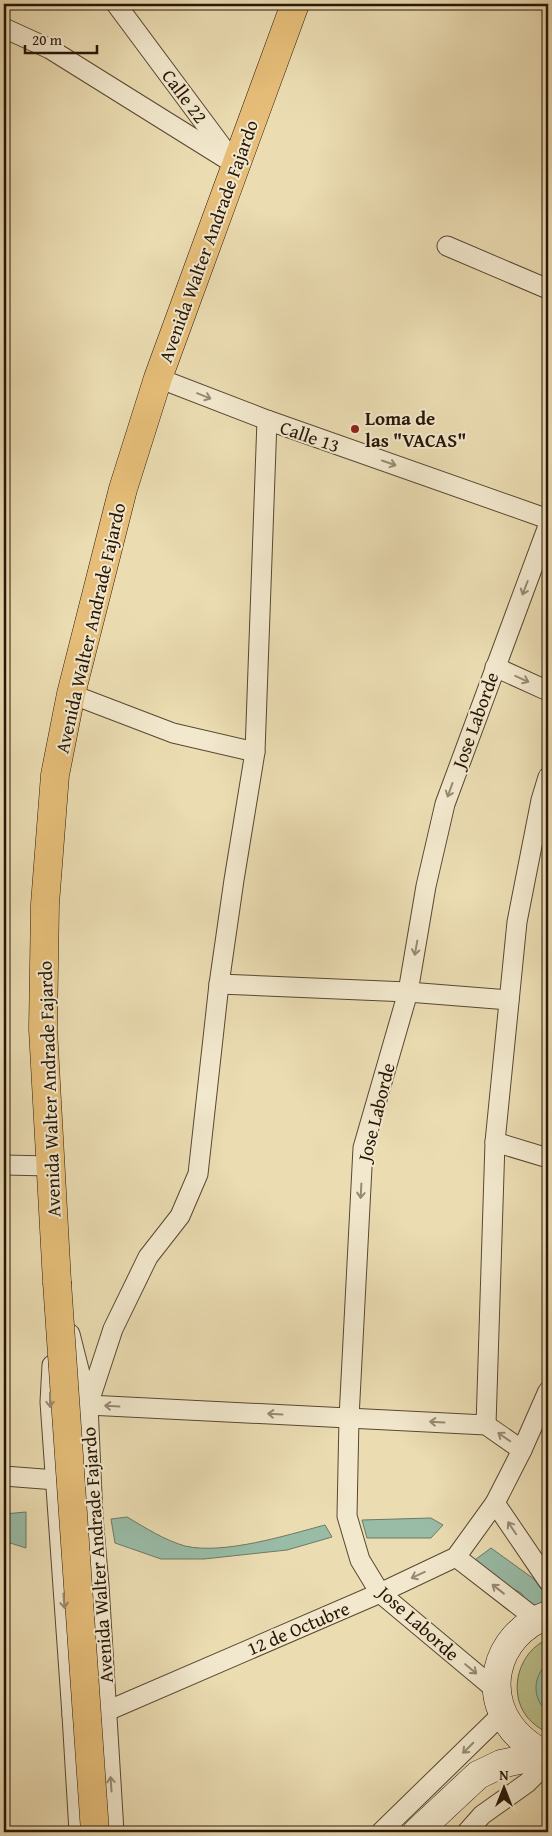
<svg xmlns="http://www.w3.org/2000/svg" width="552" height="1836" font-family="'Gentium Book Plus',serif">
	<rect width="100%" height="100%" fill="#ebdcb2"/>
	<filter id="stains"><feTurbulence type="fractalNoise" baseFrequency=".004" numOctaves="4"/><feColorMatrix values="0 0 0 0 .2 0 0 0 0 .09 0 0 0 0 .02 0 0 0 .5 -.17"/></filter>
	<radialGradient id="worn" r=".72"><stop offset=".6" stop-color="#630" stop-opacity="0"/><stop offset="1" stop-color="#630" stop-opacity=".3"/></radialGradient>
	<path fill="#babf8a" stroke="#706a48" d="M548,1639V1733C540,1729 533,1724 527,1717C507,1691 519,1651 548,1639Z"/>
	<g fill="#99bca7" stroke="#6b7a67">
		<path d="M26,1512V1548L4,1541V1514Z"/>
		<path d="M127,1517C146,1528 164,1540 185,1546C224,1555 287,1535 325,1525L332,1537L287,1550L204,1559H161L115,1543L111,1519Z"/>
		<path d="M431,1518L443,1525L431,1538H367L362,1520Z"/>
		<path d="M491,1548L534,1579L548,1598V1632L521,1593L468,1565Z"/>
		<path d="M548,1663V1712C532,1700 532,1676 548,1663Z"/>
	</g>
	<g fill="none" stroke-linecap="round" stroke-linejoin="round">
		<defs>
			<g id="minor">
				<path d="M116,4L229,156"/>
				<path d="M4,28L50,49L236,165"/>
				<path d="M447,246L548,289"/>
				<path d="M158,378L267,420L548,519"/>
				<path d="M495,667L548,691"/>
				<path d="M71,694L173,733L255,752L234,880L219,984L198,1174L180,1216L148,1257L113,1329L88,1405L486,1425L522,1450"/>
				<path d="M255,752L267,420"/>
				<path d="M219,984L408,992L509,1000"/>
				<path d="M495,1142L548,1158"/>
				<path d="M4,1165L50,1166"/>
				<path d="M70,1334L88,1405L93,1517L99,1585L114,1832"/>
				<path d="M52,1365L50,1402L72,1715L79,1832"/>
				<path d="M486,1425L495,1142L517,922L541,800L548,777"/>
				<path d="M4,1476L56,1480"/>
				<path d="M495,1503L548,1581"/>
				<path d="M456,1557L536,1619"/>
				<path d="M496,1690L380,1593L360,1560L347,1516L349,1418L363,1148L408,992L426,886L445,804L548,526"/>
				<path d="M72,1715L107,1711L380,1593L456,1557L495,1503L522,1450L548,1391"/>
				<path d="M381,1832L502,1714"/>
				<path d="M467,1832L482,1815L527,1783L548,1762"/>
			</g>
			<g id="secondary">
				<path d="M548,1615C494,1634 478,1700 522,1739C529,1745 539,1752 548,1755"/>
				<path d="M417,1832L478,1775L501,1764L546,1754"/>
			</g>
			<path id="primary" d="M57,1282L43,1029L45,904L55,775L71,694L123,489L158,378L295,4"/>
		</defs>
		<use href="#minor" stroke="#584831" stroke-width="21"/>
		<use href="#secondary" stroke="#271606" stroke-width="29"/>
		<use href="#primary" stroke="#271606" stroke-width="29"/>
		<use href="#minor" stroke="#f2e8cd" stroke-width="19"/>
		<use href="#secondary" stroke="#f2e8cd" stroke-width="28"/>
		<use href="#primary" stroke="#e6be79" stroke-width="28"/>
		<defs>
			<path id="primary-bridge" d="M57,1282L95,1832"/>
		</defs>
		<use href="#primary-bridge" stroke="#271606" stroke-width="29" stroke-linecap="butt"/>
		<use href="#primary-bridge" stroke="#e6be79" stroke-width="28"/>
	</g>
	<defs><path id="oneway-shaft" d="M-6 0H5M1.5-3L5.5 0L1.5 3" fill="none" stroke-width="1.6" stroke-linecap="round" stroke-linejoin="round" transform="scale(1.25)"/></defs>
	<g stroke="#978a73">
		<use href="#oneway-shaft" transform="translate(204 396) rotate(22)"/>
		<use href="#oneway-shaft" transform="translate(389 463) rotate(19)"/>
		<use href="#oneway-shaft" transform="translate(525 588) rotate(111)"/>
		<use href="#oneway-shaft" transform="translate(522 679) rotate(24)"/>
		<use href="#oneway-shaft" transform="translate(450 790) rotate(110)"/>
		<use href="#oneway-shaft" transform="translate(416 948) rotate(100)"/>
		<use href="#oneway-shaft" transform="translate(361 1191) rotate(93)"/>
		<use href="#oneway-shaft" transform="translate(50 1400) rotate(90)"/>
		<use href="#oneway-shaft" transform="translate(112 1406) rotate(-177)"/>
		<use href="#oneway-shaft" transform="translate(275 1414) rotate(-177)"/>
		<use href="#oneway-shaft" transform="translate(437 1422) rotate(-177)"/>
		<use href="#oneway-shaft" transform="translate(504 1437) rotate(-145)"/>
		<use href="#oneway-shaft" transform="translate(512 1528) rotate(-124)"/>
		<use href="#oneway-shaft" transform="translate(418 1575) rotate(155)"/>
		<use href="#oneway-shaft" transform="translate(498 1589) rotate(-142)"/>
		<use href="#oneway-shaft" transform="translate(64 1601) rotate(86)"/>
		<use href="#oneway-shaft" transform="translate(471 1669) rotate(40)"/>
		<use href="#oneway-shaft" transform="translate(468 1748) rotate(135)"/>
		<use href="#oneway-shaft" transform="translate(111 1784) rotate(-94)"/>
	</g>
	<circle fill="#8f2418" stroke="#f2e8cd" stroke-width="2" cx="355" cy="429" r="5"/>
	<g text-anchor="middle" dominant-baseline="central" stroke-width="4" stroke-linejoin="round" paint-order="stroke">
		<g font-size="19" fill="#271606" stroke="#f2e8cd">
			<text transform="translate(185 96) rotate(53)">Calle 22</text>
			<text transform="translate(208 241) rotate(-70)">Avenida Walter Andrade Fajardo</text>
			<text transform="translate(310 436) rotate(19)">Calle 13</text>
			<text transform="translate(90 628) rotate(-77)">Avenida Walter Andrade Fajardo</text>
			<text transform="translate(475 720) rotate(-70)">Jose Laborde</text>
			<text transform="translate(49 1089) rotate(-92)">Avenida Walter Andrade Fajardo</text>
			<text transform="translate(376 1112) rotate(-76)">Jose Laborde</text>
			<text transform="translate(97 1555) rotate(-94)">Avenida Walter Andrade Fajardo</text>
			<text transform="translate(419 1623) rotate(42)">Jose Laborde</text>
			<text transform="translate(298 1628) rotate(-23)">12 de Octubre</text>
		</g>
		<g font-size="19" font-weight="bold" fill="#271606" stroke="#f2e8cd" text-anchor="start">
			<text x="365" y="418">Loma de<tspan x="365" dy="22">las "VACAS"</tspan></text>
		</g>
	</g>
	<rect width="552" height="1836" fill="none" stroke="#ebdcb2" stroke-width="20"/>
	<rect x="5" y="5" width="542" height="1826" fill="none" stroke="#271606" stroke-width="2.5"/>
	<rect x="10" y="10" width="532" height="1816" fill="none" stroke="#271606"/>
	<g transform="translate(504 1788)" stroke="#f2e8cd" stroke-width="4" paint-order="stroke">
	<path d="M0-4L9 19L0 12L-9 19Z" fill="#271606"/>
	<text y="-8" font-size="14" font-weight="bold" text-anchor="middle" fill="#271606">N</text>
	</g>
	<path d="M25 45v8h72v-8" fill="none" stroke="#271606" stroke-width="2.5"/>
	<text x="32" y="45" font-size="15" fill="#271606" stroke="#f2e8cd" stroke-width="4" paint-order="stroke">20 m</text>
	<rect width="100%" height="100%" filter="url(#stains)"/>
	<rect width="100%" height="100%" fill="url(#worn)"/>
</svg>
